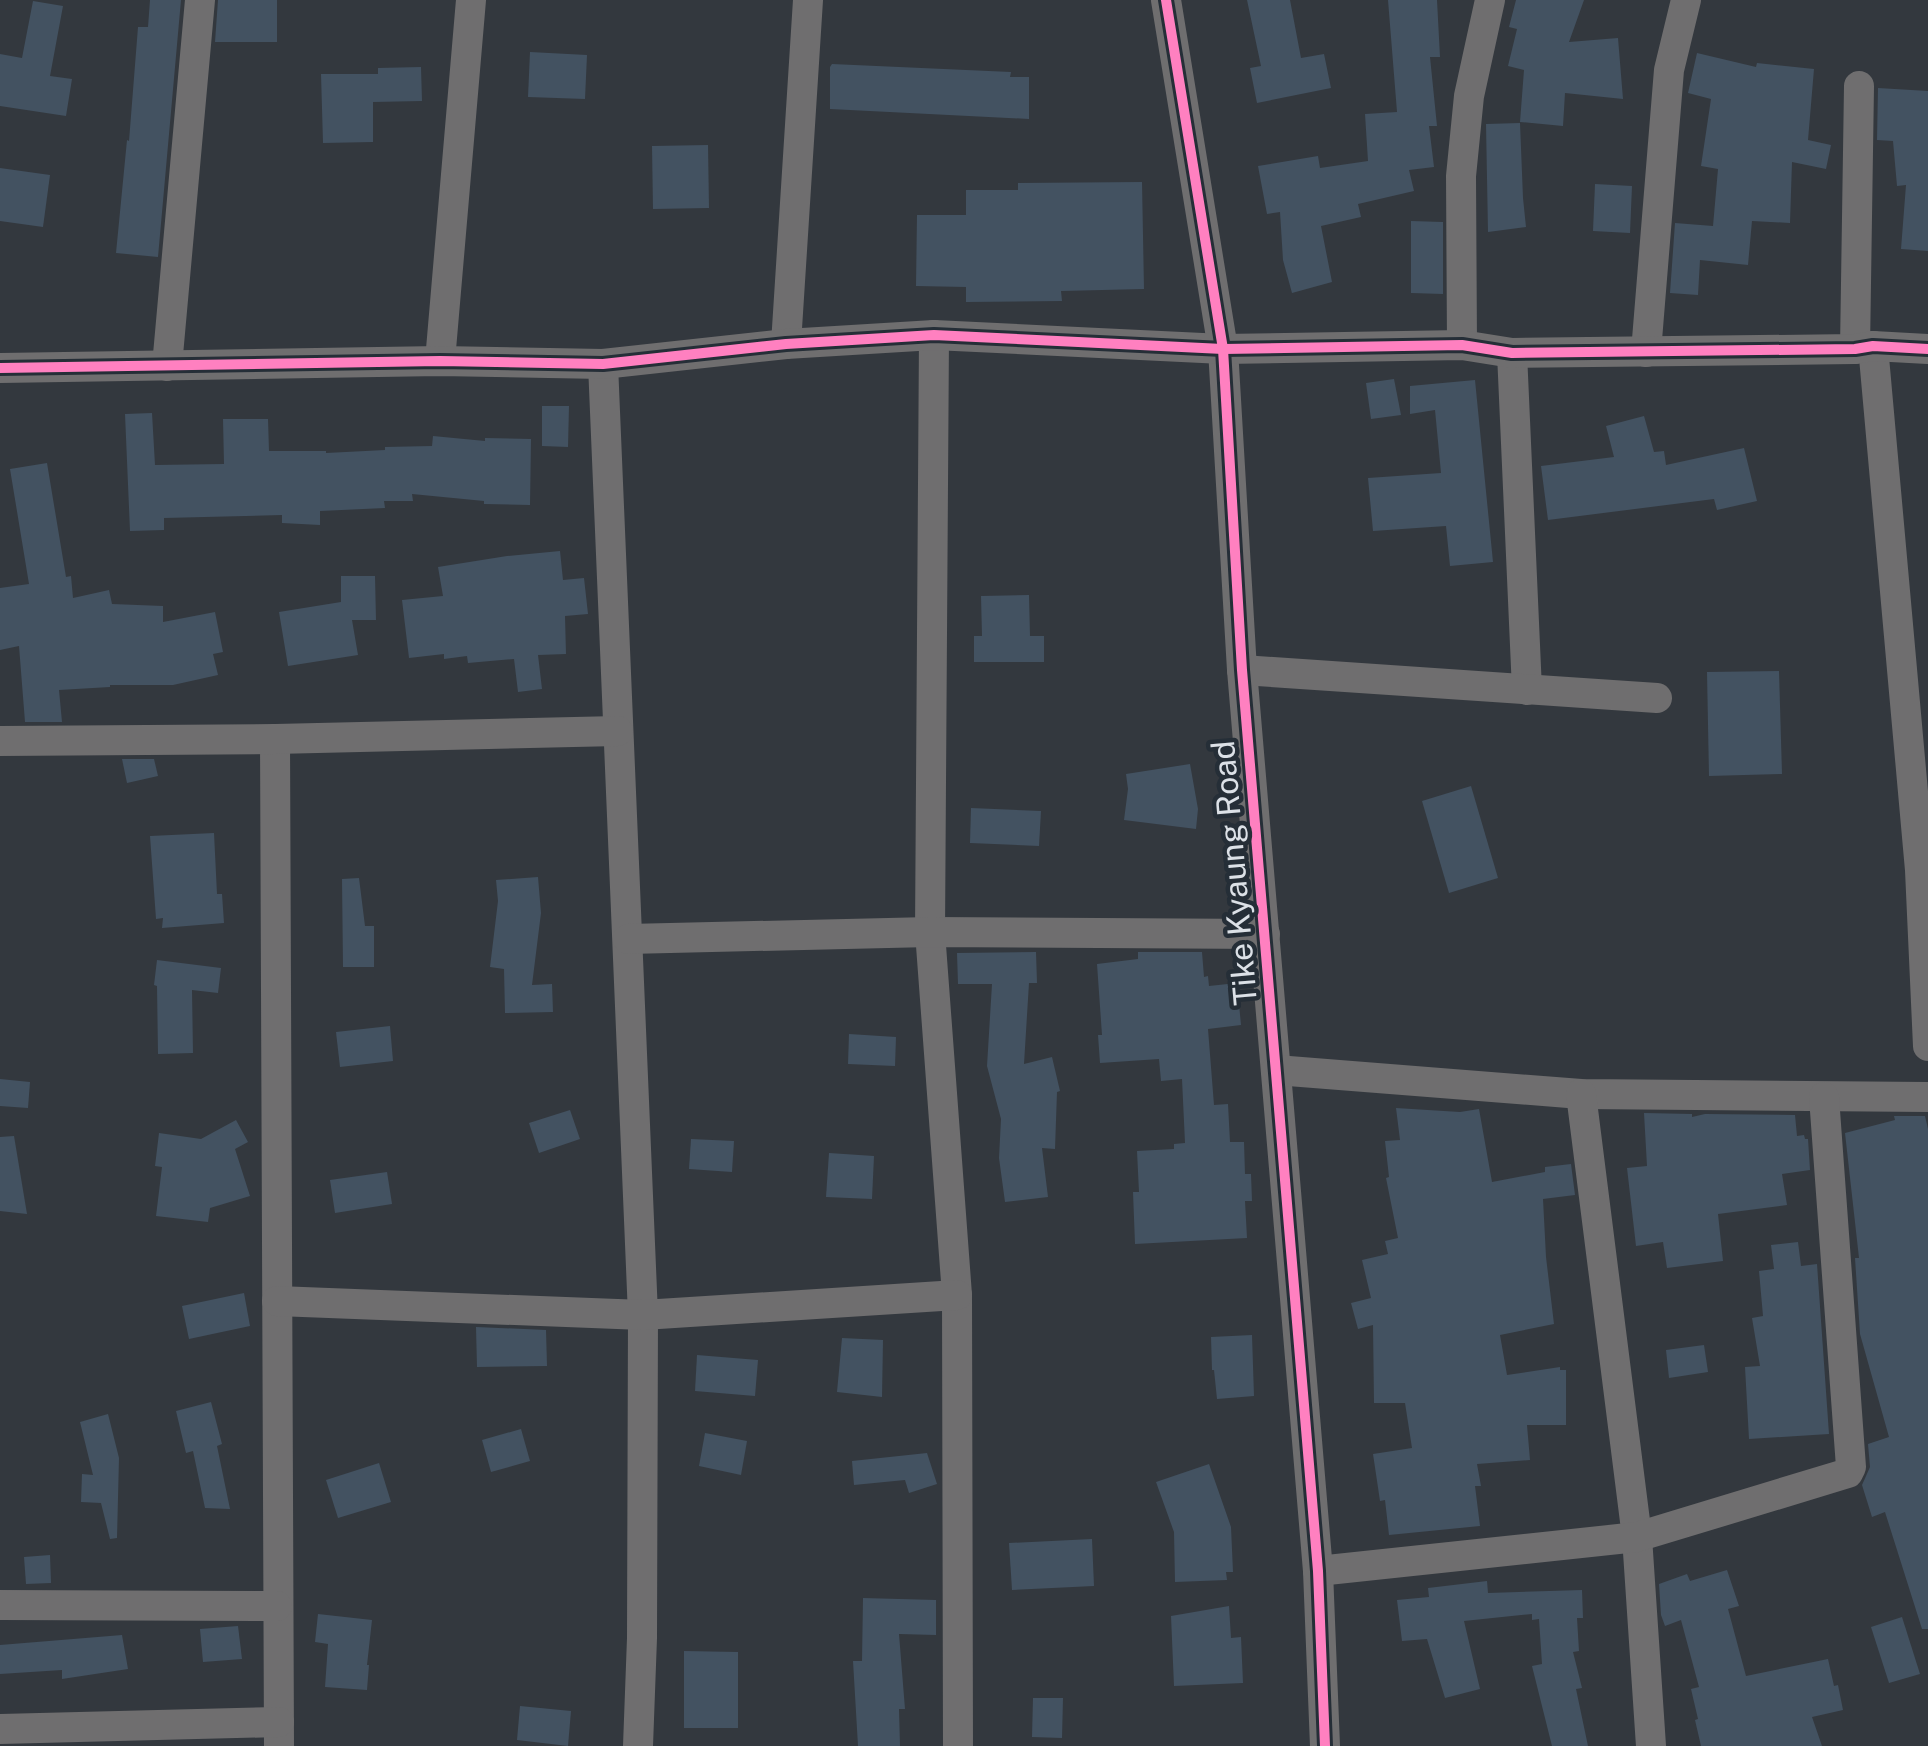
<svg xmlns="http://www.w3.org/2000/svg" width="1928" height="1746" font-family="'Public Sans',sans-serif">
	<rect width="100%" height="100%" fill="#33383e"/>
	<g fill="#435261">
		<path d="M150,0H181L158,257L116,253L127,140L129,141L138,27H148Z"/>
		<path d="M218,0H277V42H215Z"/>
		<path d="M1247,0H1290L1301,58L1324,54L1331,88L1257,103L1250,68L1261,66Z"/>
		<path d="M1388,0H1437L1440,57H1430L1437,126H1429L1434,167L1409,170L1414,191L1358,204L1361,217L1321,226L1332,282L1292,293L1283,260L1280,212L1267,214L1258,166L1318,156L1320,168L1368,161L1365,114L1397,112Z"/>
		<path d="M1516,0H1584L1569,42L1618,38L1623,99L1565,93L1563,126L1520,122L1524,70L1508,66L1517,29L1509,27Z"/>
		<path d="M33,1L63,6L50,76L72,79L66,116L0,106V54L22,58Z"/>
		<path d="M530,52L587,55L585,99L528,97Z"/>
		<path d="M1697,53L1756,67L1757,63L1814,69L1808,140L1831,145L1826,169L1792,162L1790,223L1752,221L1748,265L1700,260L1698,295L1670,293L1675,223L1713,226L1718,169L1701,166L1711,99L1688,93Z"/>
		<path d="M832,64L1011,72L1010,77H1029V119L830,109V67Z"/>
		<path d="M421,67L422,101L373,102V142L323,143L321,74H378V68Z"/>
		<path d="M1878,88L1928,91V251L1901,249L1906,185L1897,186L1893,141L1877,140Z"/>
		<path d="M1520,123L1523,198L1526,227L1488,232L1486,124Z"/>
		<path d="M708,145L709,208L653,209L652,146Z"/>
		<path d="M0,168L50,175L43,227L0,221Z"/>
		<path d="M1142,182L1144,289L1061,291L1062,301L966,302V287L916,286L917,215H966V190H1018V183Z"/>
		<path d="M1595,184L1632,186L1630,233L1593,231Z"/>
		<path d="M1411,221L1443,222V294L1411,293Z"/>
		<path d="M1394,379L1401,415L1371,419L1366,383Z"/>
		<path d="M1475,380L1493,562L1450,566L1446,526L1373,531L1368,478L1441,473L1435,410L1410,414V386Z"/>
		<path d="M542,406H569L568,447L542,446Z"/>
		<path d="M152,413L155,465L224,464L223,419H268L269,451H326V453L385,450V447L432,446L433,436L485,441V438L531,439L530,505L484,504V501L412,494L413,501H384L385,508L320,511V525L282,523V515L164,518V530L130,531L125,414Z"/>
		<path d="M1644,416L1654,452L1664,451L1666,465L1744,448L1757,501L1717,510L1714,499L1548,520L1541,466L1614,457L1606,426Z"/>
		<path d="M47,463L66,577L71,576L73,598L109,590L112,604L163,606V622L215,612L223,652L213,654L218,675L173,685H110V687L59,690L62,722H25L19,646L0,650V588L29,584L10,469Z"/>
		<path d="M560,551L563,580L584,578L588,614L565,616L566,654L538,655L542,689L518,692L514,659L468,663L467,656L444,659V654L409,658L402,600L443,596L438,567L507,556Z"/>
		<path d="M341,576H375L376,620H352L358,655L288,666L279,612L341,602Z"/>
		<path d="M1029,595L1030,636H1044V662H974V636H982L981,596Z"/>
		<path d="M1779,671L1782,774L1709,776L1707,672Z"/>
		<path d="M122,759H154L158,776L127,783Z"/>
		<path d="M1190,764L1198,809L1196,829L1124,820L1128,789L1126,774Z"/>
		<path d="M1471,786L1498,878L1449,893L1422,801Z"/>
		<path d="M971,808L1041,811L1039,846L970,843Z"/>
		<path d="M214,833L217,894H222L224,923L162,928L163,918L156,919L150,836Z"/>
		<path d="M538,877L541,913L532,985L552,984L553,1012L505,1013L504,969L490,967L498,901L496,880Z"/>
		<path d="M359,878L365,926H374V967H343L342,879Z"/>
		<path d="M1036,952L1037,983H1029L1024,1064L1052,1057L1060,1091L1057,1092L1055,1149L1042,1148L1048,1197L1005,1202L999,1158L1001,1119L987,1066L992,984H958L957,953Z"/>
		<path d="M1138,952H1202L1204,977L1208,976L1209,986L1237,983L1241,1025L1208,1029L1214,1105L1228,1104L1230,1142H1244L1245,1174H1251L1252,1201H1245L1247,1238L1135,1244L1133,1192H1139L1137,1151L1174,1149V1144L1185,1143L1182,1079L1161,1081L1159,1059L1100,1063L1098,1035H1102L1097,964L1138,959Z"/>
		<path d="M157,960L221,968L218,993L192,990L193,1053L158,1054L157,986L154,985Z"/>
		<path d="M390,1026L393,1061L340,1067L336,1032Z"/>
		<path d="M849,1034L896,1037L895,1066L848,1064Z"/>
		<path d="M0,1079L30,1082L28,1108L0,1106Z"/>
		<path d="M1396,1108L1460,1112L1479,1109L1492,1182L1545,1172V1167L1571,1164L1575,1195L1543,1199L1546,1257L1554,1324L1500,1335L1507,1375L1560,1367V1370H1566V1425H1527L1530,1460L1477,1464L1481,1486H1475L1480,1526L1389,1535L1385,1500L1380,1501L1373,1454L1412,1448L1405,1403H1374L1373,1325L1358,1329L1351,1303L1371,1298L1362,1260L1388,1254L1385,1241L1398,1238L1386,1178L1389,1177L1385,1141L1400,1140Z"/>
		<path d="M570,1110L580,1139L539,1153L529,1123Z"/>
		<path d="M1644,1113L1692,1114V1117L1705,1114L1795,1115L1797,1136L1804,1135L1805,1139H1808L1810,1170L1782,1174L1787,1205L1718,1214L1723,1261L1667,1268L1663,1242L1636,1246L1627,1168L1647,1166Z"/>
		<path d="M1894,1116H1925L1928,1129V1629H1922L1885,1512L1872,1517L1862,1485L1870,1467L1868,1444L1889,1437L1860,1334L1855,1258H1859L1845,1133L1895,1120Z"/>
		<path d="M236,1120L248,1142L235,1149L250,1196L210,1208L208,1222L156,1216L162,1167L155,1166L159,1133L201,1139Z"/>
		<path d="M14,1136L27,1214L0,1211V1137Z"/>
		<path d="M691,1139L734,1141L732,1172L689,1169Z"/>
		<path d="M829,1153L874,1156L872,1199L826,1197Z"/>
		<path d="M387,1172L392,1204L335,1213L330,1180Z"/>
		<path d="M1798,1242L1801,1266L1817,1264L1829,1434L1749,1439L1745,1367L1760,1366L1752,1318L1763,1316L1759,1271L1774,1269L1771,1245Z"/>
		<path d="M244,1293L250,1326L189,1339L182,1306Z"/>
		<path d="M476,1327L546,1330L547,1366L477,1367Z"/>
		<path d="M1252,1335L1254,1396L1217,1399L1214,1370H1212L1211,1337Z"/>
		<path d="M842,1338L883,1340L882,1397L837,1392Z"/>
		<path d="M1704,1345L1708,1372L1669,1378L1666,1350Z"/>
		<path d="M697,1355L758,1360L755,1396L695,1391Z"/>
		<path d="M211,1402L222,1444L217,1446L230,1509L205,1508L193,1451L186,1453L176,1411Z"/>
		<path d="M108,1414L119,1458L117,1538L110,1539L101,1503L81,1502L82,1474L93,1475L80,1422Z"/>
		<path d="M521,1429L530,1461L491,1472L482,1440Z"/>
		<path d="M705,1433L747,1441L741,1475L699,1466Z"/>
		<path d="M927,1453L937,1484L909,1493L905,1480L854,1485L852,1461Z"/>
		<path d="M379,1463L391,1502L338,1518L326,1480Z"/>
		<path d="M1209,1464L1231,1527L1233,1572H1226L1227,1580L1175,1582L1174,1532L1156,1482Z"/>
		<path d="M1092,1539L1094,1586L1012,1590L1009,1543Z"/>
		<path d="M50,1555L51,1583L26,1584L24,1557Z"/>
		<path d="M1727,1570L1739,1606L1728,1609L1746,1676L1828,1659L1834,1686L1838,1685L1843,1710L1812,1717L1822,1746H1701L1695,1720L1698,1719L1691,1689L1699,1687L1681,1620L1665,1626L1661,1615L1659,1584L1687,1574L1690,1581Z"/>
		<path d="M1487,1581L1488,1593L1582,1590L1583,1618H1577L1579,1651L1573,1652L1582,1688L1576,1689L1588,1746H1552L1532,1666L1542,1664L1539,1619L1532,1620V1614L1464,1621L1480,1689L1445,1698L1427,1639L1402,1641L1397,1600L1429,1597L1428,1588Z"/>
		<path d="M863,1598L936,1600V1635L899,1634L905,1709H899L900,1746H858L853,1661H862Z"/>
		<path d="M1229,1606L1231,1638L1241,1637L1243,1683L1174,1686L1171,1616Z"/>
		<path d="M318,1614L372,1620L367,1665H369L367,1690L325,1687L328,1644L315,1642Z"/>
		<path d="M1902,1617L1920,1674L1889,1683L1871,1627Z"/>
		<path d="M238,1626L242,1659L203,1662L200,1629Z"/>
		<path d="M122,1635L128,1669L62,1679V1670L0,1674V1645Z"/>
		<path d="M684,1651L738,1652V1728H684Z"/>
		<path d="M1033,1698H1063L1062,1738L1032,1737Z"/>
		<path d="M520,1706L571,1711L568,1746L517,1740Z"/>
	</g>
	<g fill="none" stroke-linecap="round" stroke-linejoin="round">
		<g stroke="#6f6e6f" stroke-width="30">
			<path d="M1166,0L1223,349L1242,670L1318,1571L1325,1746"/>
			<path d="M934,335L930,932L957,1295L958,1746"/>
			<path d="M786,344L808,0"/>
			<path d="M1462,345L1461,176L1469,96L1490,0"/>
			<path d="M1873,346L1920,870L1928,1046"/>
			<path d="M1855,349L1859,86"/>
			<path d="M1646,352L1669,70L1686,0"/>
			<path d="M1512,353L1527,690"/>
			<path d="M440,361L471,0"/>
			<path d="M603,364L643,1315L642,1638L638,1746"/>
			<path d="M167,366L200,0"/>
			<path d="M0,368L440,361L603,364L786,344L934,335L1223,349L1462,345L1512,353L1855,349L1873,346L1928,349"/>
			<path d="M1242,670L1657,698"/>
			<path d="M275,739L279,1746"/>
			<path d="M0,741L275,739L618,731"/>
			<path d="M628,939L930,932L1265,934"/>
			<path d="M1276,1070L1581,1094L1928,1097"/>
			<path d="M1581,1094L1637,1537L1651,1746"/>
			<path d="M277,1301L643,1315L957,1295"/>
			<path d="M1318,1571L1637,1537L1848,1473L1851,1467L1824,1097"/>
			<path d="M0,1605L277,1606"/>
			<path d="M0,1729L279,1722"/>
		</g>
		<defs>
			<g id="cycleway">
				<path d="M1166,0L1223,349L1242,670L1318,1571L1325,1746"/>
				<path d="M0,368L440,361L603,364L786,344L934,335L1223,349L1462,345L1512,353L1855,349L1873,346L1928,349"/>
			</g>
		</defs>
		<use href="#cycleway" stroke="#252e37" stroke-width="16"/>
		<use href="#cycleway" stroke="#ff80c0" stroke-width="10"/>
	</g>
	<g text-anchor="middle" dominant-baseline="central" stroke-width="9" stroke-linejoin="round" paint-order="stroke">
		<g font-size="32" fill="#dce1e7" stroke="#252e37">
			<text transform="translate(1234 873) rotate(-95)">Tike Kyaung Road</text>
		</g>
	</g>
</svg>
